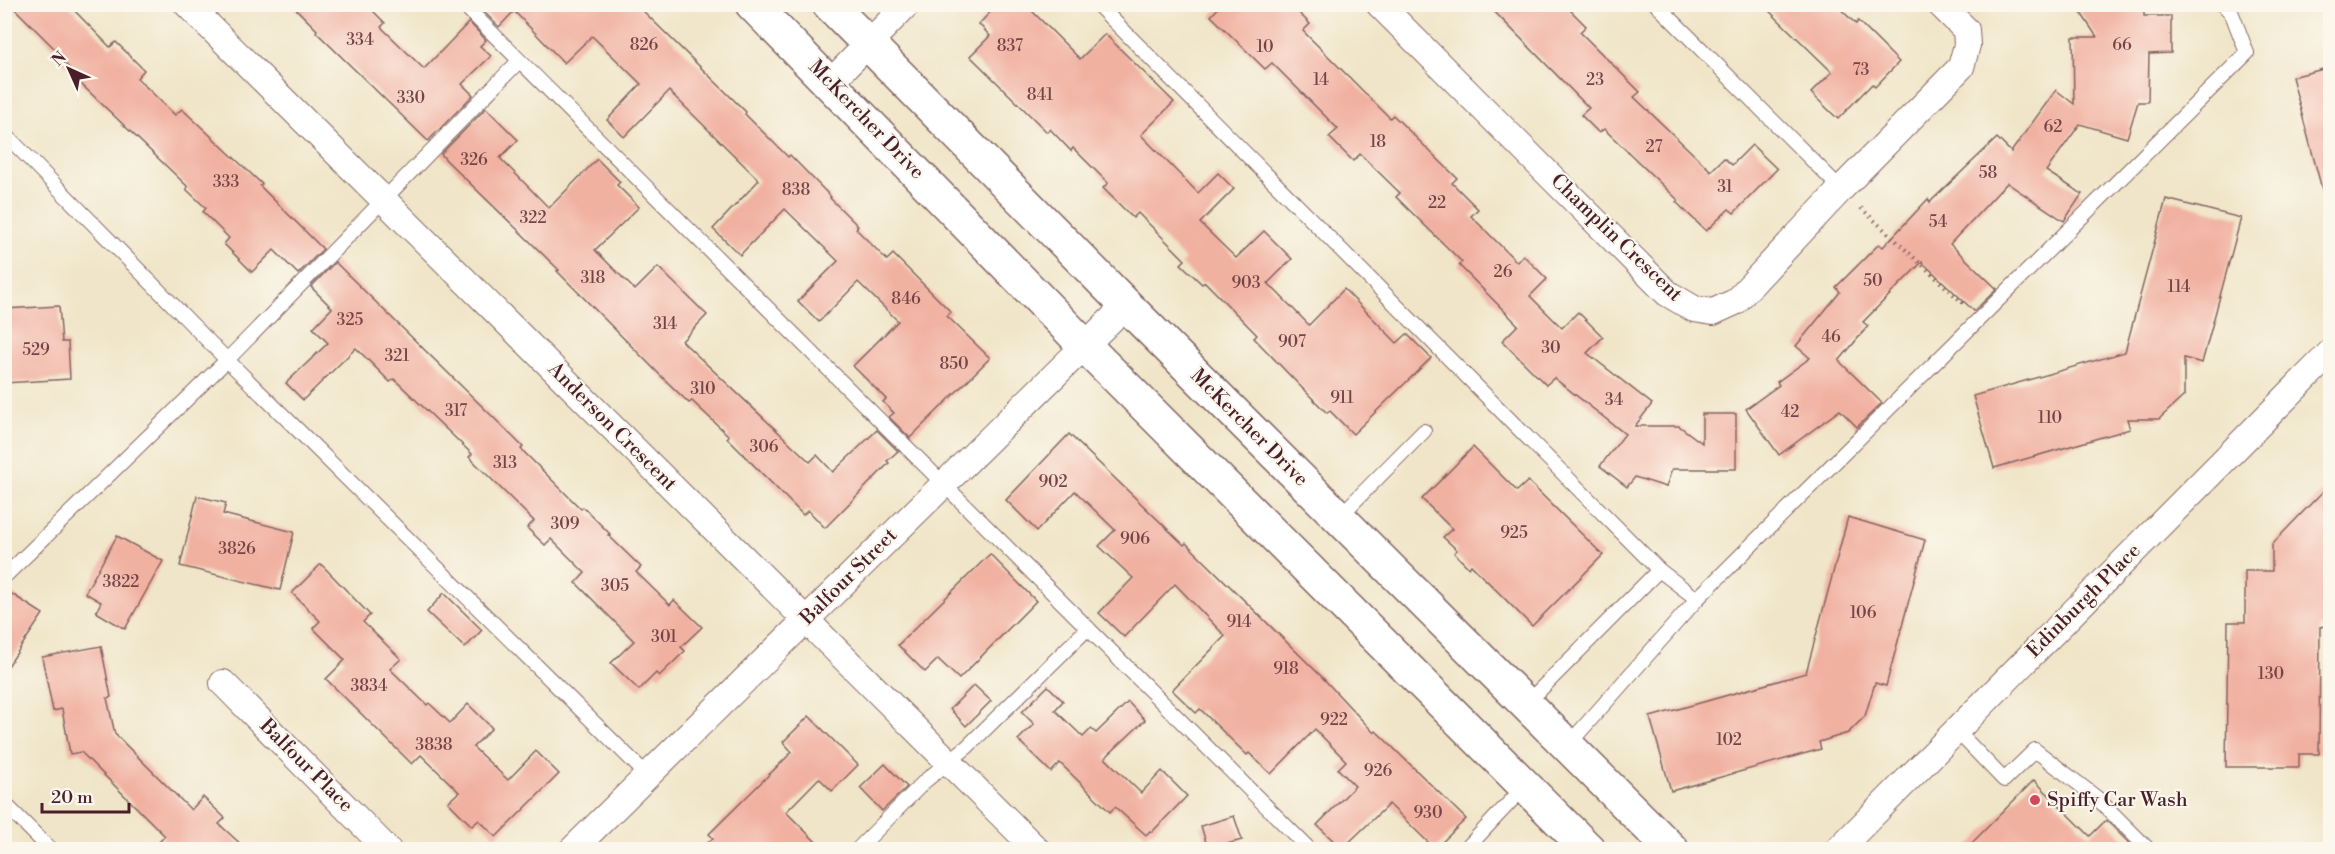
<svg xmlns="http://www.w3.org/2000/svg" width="2335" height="854" font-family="'Libre Bodoni',serif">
	<rect width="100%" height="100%" fill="#fbf7ec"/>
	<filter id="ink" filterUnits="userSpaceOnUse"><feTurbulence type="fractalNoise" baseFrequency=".0167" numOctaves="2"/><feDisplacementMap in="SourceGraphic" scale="12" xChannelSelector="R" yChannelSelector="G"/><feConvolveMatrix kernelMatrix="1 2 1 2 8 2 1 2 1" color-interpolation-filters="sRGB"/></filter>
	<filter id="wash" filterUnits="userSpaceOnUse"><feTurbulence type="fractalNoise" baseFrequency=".008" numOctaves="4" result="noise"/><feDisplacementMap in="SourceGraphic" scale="24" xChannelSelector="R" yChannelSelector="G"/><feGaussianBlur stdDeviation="1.35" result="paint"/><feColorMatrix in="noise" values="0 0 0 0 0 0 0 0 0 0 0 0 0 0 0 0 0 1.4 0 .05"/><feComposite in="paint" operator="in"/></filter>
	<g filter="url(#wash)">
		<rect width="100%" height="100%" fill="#f0e5c8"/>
		<g id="blocks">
			<g fill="#f1b1a1">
				<path d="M10,4H68L110,47L116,42L144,70L137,78L175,115L182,109L262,184L260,186L323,249L298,274L274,250L252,272L224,244L229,238L203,212L206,208L186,189L188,187L79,82L81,80L58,57L60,54Z"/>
				<path d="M291,4H366L385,23L381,27L424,69L469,22L486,40L480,46L491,56L462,84L473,95L428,141L316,32L317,30Z"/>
				<path d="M486,4H636L746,112L745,114L788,157L790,155L831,197L830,198L858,226L856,229L887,260L893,254L951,312L947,316L990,358L910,438L889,417L894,413L883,402L886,399L853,366L898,321L858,282L819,322L798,301L838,261L785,209L740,255L713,229L759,180L669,91L624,137L607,120L641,84L592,36L564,63L514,11L499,27L481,9Z"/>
				<path d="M998,4H1025L1080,59L1105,34L1174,102L1141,135L1198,193L1218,173L1234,189L1200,223L1236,258L1264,231L1292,259L1268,283L1309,325L1344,289L1397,343L1407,334L1431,358L1353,434L1330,411L1327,413L1303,389L1254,338L1257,335L1205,282L1202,284L1181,264L1185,260L1138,213L1133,218L1103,188L1108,183L1073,148L1071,151L1050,129L1047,132L970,56L990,36L979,24Z"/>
				<path d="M1222,4H1290L1310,24L1303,31L1390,118L1393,115L1457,178L1452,183L1478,209L1471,216L1517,262L1523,255L1547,279L1530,296L1562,328L1578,312L1603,337L1587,353L1652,404L1635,426H1679L1702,443V414H1736V469H1672L1666,487L1635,477L1627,487L1600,466L1625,434L1554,378L1546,385L1502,341L1518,325L1459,265L1462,262L1396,197L1400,193L1360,154L1353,161L1329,137L1338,129L1272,63L1265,69L1211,16Z"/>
				<path d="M1487,4H1564L1586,26L1580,32L1640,92L1634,97L1711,171L1724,158L1732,165L1752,145L1777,169L1734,213L1729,209L1706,231L1676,202L1678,200L1604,129L1599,133L1581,115L1589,108Z"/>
				<path d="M1762,4H1835L1856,24L1858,21L1899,62L1875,87L1872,84L1838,119L1811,93L1832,72Z"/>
				<path d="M2075,4H2144V16H2171V53L2149,54L2148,102H2138L2127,138L2080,124L2046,171L2082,194L2064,221L2007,183L1950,244L1997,289L1974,311L1922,262L1863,322L1868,326L1839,361L1882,403L1857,427L1840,410L1779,455L1746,409L1779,385L1777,382L1810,358L1796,346L1840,292L1836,287L1879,244L1883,247L1928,199L1930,202L1997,138L2011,152L2056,90L2074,104L2073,37H2097Z"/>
				<path d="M2331,67V192L2323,193L2292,77Z"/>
				<path d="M486,108L518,140L500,158L549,208L597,159L620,182L617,185L639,207L595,250L635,290L658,267L707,315L682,341L810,462L817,455L833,472L877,430L898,451L887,461L889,463L825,528L808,510L803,515L727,438L729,436L692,401L689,403L662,377L557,271L559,270L446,160L441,154Z"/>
				<path d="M2166,199L2241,218L2202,363L2184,358V396L2159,419H2127L2130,429L1994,468L1973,396L2125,352Z"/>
				<path d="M335,262L494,418L523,447L521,449L581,509L583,507L610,534L608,535L641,567L636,572L670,605L674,600L702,627L681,647L685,651L659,676L656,673L639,690L611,663L634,641L576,583L585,573L551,539L545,545L527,528L534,521L469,457L472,454L394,379L390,382L356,348L303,400L286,383L328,343L313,328L332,308L311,287Z"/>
				<path d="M59,306L62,342H68L70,379L4,383V309Z"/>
				<path d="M1069,434L1184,545L1186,543L1320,675L1374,733L1376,731L1466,819L1435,849L1389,804L1342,849L1317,825L1355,786L1338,769L1346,761L1315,729L1271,774L1249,753L1247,755L1200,709L1196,713L1172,690L1225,636L1175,584L1124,637L1099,613L1133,578L1099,546L1115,530L1075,491L1037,531L1006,500Z"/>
				<path d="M1473,447L1517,491L1528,481L1603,555L1532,626L1471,565L1469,568L1454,553L1457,550L1443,537L1452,529L1422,499Z"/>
				<path d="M2331,483V625L2320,627L2319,754H2299V767H2226L2228,622H2245V571H2272V544Z"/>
				<path d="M197,496L226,503L223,514L294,532L280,590L180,566Z"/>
				<path d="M1848,517L1925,540L1886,686L1875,683L1865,716L1848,733L1819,742L1821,749L1671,791L1650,717L1806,673Z"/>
				<path d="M117,536L163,561L125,629L96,612L101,602L85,593Z"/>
				<path d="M990,554L1036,601L959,679L938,659L925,672L898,645Z"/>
				<path d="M321,564L370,615L363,622L401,659L390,669L427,705L429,703L450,723L468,704L492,728L473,747L508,780L536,751L559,774L496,837L479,820L472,826L448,802L459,792L421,755L412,764L326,679L345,660L313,628L320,621L292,593Z"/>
				<path d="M4,589L43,614L4,672Z"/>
				<path d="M444,593L482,630L465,648L427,612Z"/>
				<path d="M101,646L111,697L107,698L115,734L191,810L203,797L225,818L219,824L246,849H152L165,836L81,752L70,754L62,709L53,711L42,657Z"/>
				<path d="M974,685L991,701L966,726L950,709Z"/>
				<path d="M1048,686L1063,701L1055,710L1083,737L1091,729L1096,733L1128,702L1145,720L1105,758L1141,793L1162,771L1187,796L1152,832L1150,831L1146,835L1115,807L1110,812L1060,763L1051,772L1018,740L1034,724L1022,712Z"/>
				<path d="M809,716L858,765L832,791L819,778L786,812L823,849H701L713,838L709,834L792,752L783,742Z"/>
				<path d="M885,764L907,787L882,811L860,788Z"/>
				<path d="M2034,780L2090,836L2106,820L2135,849H1966Z"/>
				<path d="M1234,816L1242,840L1208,849L1201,826Z"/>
			</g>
		</g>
	</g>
	<g filter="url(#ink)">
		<use href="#blocks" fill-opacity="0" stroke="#846462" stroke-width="1.5"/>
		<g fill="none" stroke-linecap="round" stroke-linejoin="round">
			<defs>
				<g id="service">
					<path d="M463,4L1310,850"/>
					<path d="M1097,4L1659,570L1697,599"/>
					<path d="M1656,4L1841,189"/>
					<path d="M4,133L227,360L646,774"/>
					<path d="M1339,517L1424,431"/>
					<path d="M4,577L227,360L519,61"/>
					<path d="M1526,704L1659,570"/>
					<path d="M1955,729L2004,780L2035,750L2097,798L2149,850"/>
					<path d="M1568,745L1697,599L2247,53L2232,14L2223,4"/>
					<path d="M4,803L51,850"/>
					<path d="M857,850L925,781L967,747L1088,628"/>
					<path d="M1465,850L1525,786"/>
				</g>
				<g id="minor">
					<path d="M187,4L1037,850"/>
					<path d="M1379,4L1667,293L1694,309L1713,312L1735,302L1841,189L1961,67L1967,45L1966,30L1940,4"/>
					<path d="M830,83L907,4"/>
					<path d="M223,683L388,850"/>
					<path d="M572,850L1126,305"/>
					<path d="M1838,850L2330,353"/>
				</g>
				<g id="secondary">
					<path d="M752,4L1085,346L1589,850"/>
					<path d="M829,4L1126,305L1672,850"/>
				</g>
			</defs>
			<use href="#service" stroke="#846462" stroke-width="16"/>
			<use href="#minor" stroke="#846462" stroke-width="28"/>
			<use href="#secondary" stroke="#846462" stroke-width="36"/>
			<g stroke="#846462" stroke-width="4" stroke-dasharray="1.5 4.5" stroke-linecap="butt">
				<path d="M1861,208L1965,305"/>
				<path d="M2321,850L2330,840"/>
			</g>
			<use href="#service" stroke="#fff" stroke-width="14"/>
			<use href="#minor" stroke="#fff" stroke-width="26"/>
			<use href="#secondary" stroke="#fff" stroke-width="33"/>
		</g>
	</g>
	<circle fill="#d1495b" stroke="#fbf7ec" stroke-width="2" cx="2035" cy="800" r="6"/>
	<g text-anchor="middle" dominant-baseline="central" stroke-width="4.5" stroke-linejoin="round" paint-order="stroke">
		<g font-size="16" fill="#744448">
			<text x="360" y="40">334</text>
			<text x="644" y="45">826</text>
			<text x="2122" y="45">66</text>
			<text x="1010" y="46">837</text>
			<text x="1265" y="47">10</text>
			<text x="1861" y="70">73</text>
			<text x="1321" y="80">14</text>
			<text x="1595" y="80">23</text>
			<text x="1040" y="95">841</text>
			<text x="411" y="98">330</text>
			<text x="2053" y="127">62</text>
			<text x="1378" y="142">18</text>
			<text x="1654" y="147">27</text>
			<text x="474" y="160">326</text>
			<text x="1988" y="173">58</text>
			<text x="226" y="182">333</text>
			<text x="1725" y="187">31</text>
			<text x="796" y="190">838</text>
			<text x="1437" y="203">22</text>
			<text x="533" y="218">322</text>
			<text x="1938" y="222">54</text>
			<text x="1503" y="272">26</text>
			<text x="593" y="278">318</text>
			<text x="1873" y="281">50</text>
			<text x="1246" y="283">903</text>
			<text x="2179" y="287">114</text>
			<text x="906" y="299">846</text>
			<text x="350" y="320">325</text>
			<text x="665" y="324">314</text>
			<text x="1831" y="337">46</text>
			<text x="1292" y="342">907</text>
			<text x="1551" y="348">30</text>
			<text x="36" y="350">529</text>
			<text x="397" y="356">321</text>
			<text x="954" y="364">850</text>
			<text x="703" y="389">310</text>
			<text x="1342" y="398">911</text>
			<text x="1614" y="400">34</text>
			<text x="456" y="411">317</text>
			<text x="1790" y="412">42</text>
			<text x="2050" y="418">110</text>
			<text x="764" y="447">306</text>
			<text x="505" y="463">313</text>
			<text x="1053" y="482">902</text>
			<text x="565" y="524">309</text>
			<text x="1514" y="533">925</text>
			<text x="1135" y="539">906</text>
			<text x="237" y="549">3826</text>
			<text x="121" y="582">3822</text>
			<text x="615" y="586">305</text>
			<text x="1863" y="613">106</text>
			<text x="1239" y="622">914</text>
			<text x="664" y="637">301</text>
			<text x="1286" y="669">918</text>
			<text x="2271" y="674">130</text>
			<text x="369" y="686">3834</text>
			<text x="1334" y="720">922</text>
			<text x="1729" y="740">102</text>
			<text x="434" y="745">3838</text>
			<text x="1378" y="771">926</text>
			<text x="1428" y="813">930</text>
		</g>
		<g font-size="20" fill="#4a1f2b" stroke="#fbf7ec">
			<text transform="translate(866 120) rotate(46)">McKercher Drive</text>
			<text transform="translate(1616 238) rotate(44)">Champlin Crescent</text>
			<text transform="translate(612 427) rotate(45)">Anderson Crescent</text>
			<text transform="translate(1249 428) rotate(45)">McKercher Drive</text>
			<text transform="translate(849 577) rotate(-45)">Balfour Street</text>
			<text transform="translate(2084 601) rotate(-45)">Edinburgh Place</text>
			<text transform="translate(306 766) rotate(45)">Balfour Place</text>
		</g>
		<g font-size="20" fill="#4a1f2b" stroke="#fbf7ec" text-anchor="start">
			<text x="2047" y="800">Spiffy Car Wash</text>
		</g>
	</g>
	<rect width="2335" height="854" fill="none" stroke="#fbf7ec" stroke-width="24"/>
	<g transform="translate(69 69) rotate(315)" stroke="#fbf7ec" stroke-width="4.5" paint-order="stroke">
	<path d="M0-4.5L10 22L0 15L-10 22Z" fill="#4a1f2b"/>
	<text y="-9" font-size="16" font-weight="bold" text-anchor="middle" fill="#4a1f2b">N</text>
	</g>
	<path d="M42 803v9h87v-9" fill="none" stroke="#4a1f2b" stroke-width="3"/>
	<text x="51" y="803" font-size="18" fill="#4a1f2b" stroke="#fbf7ec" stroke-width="4.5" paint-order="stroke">20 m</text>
</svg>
